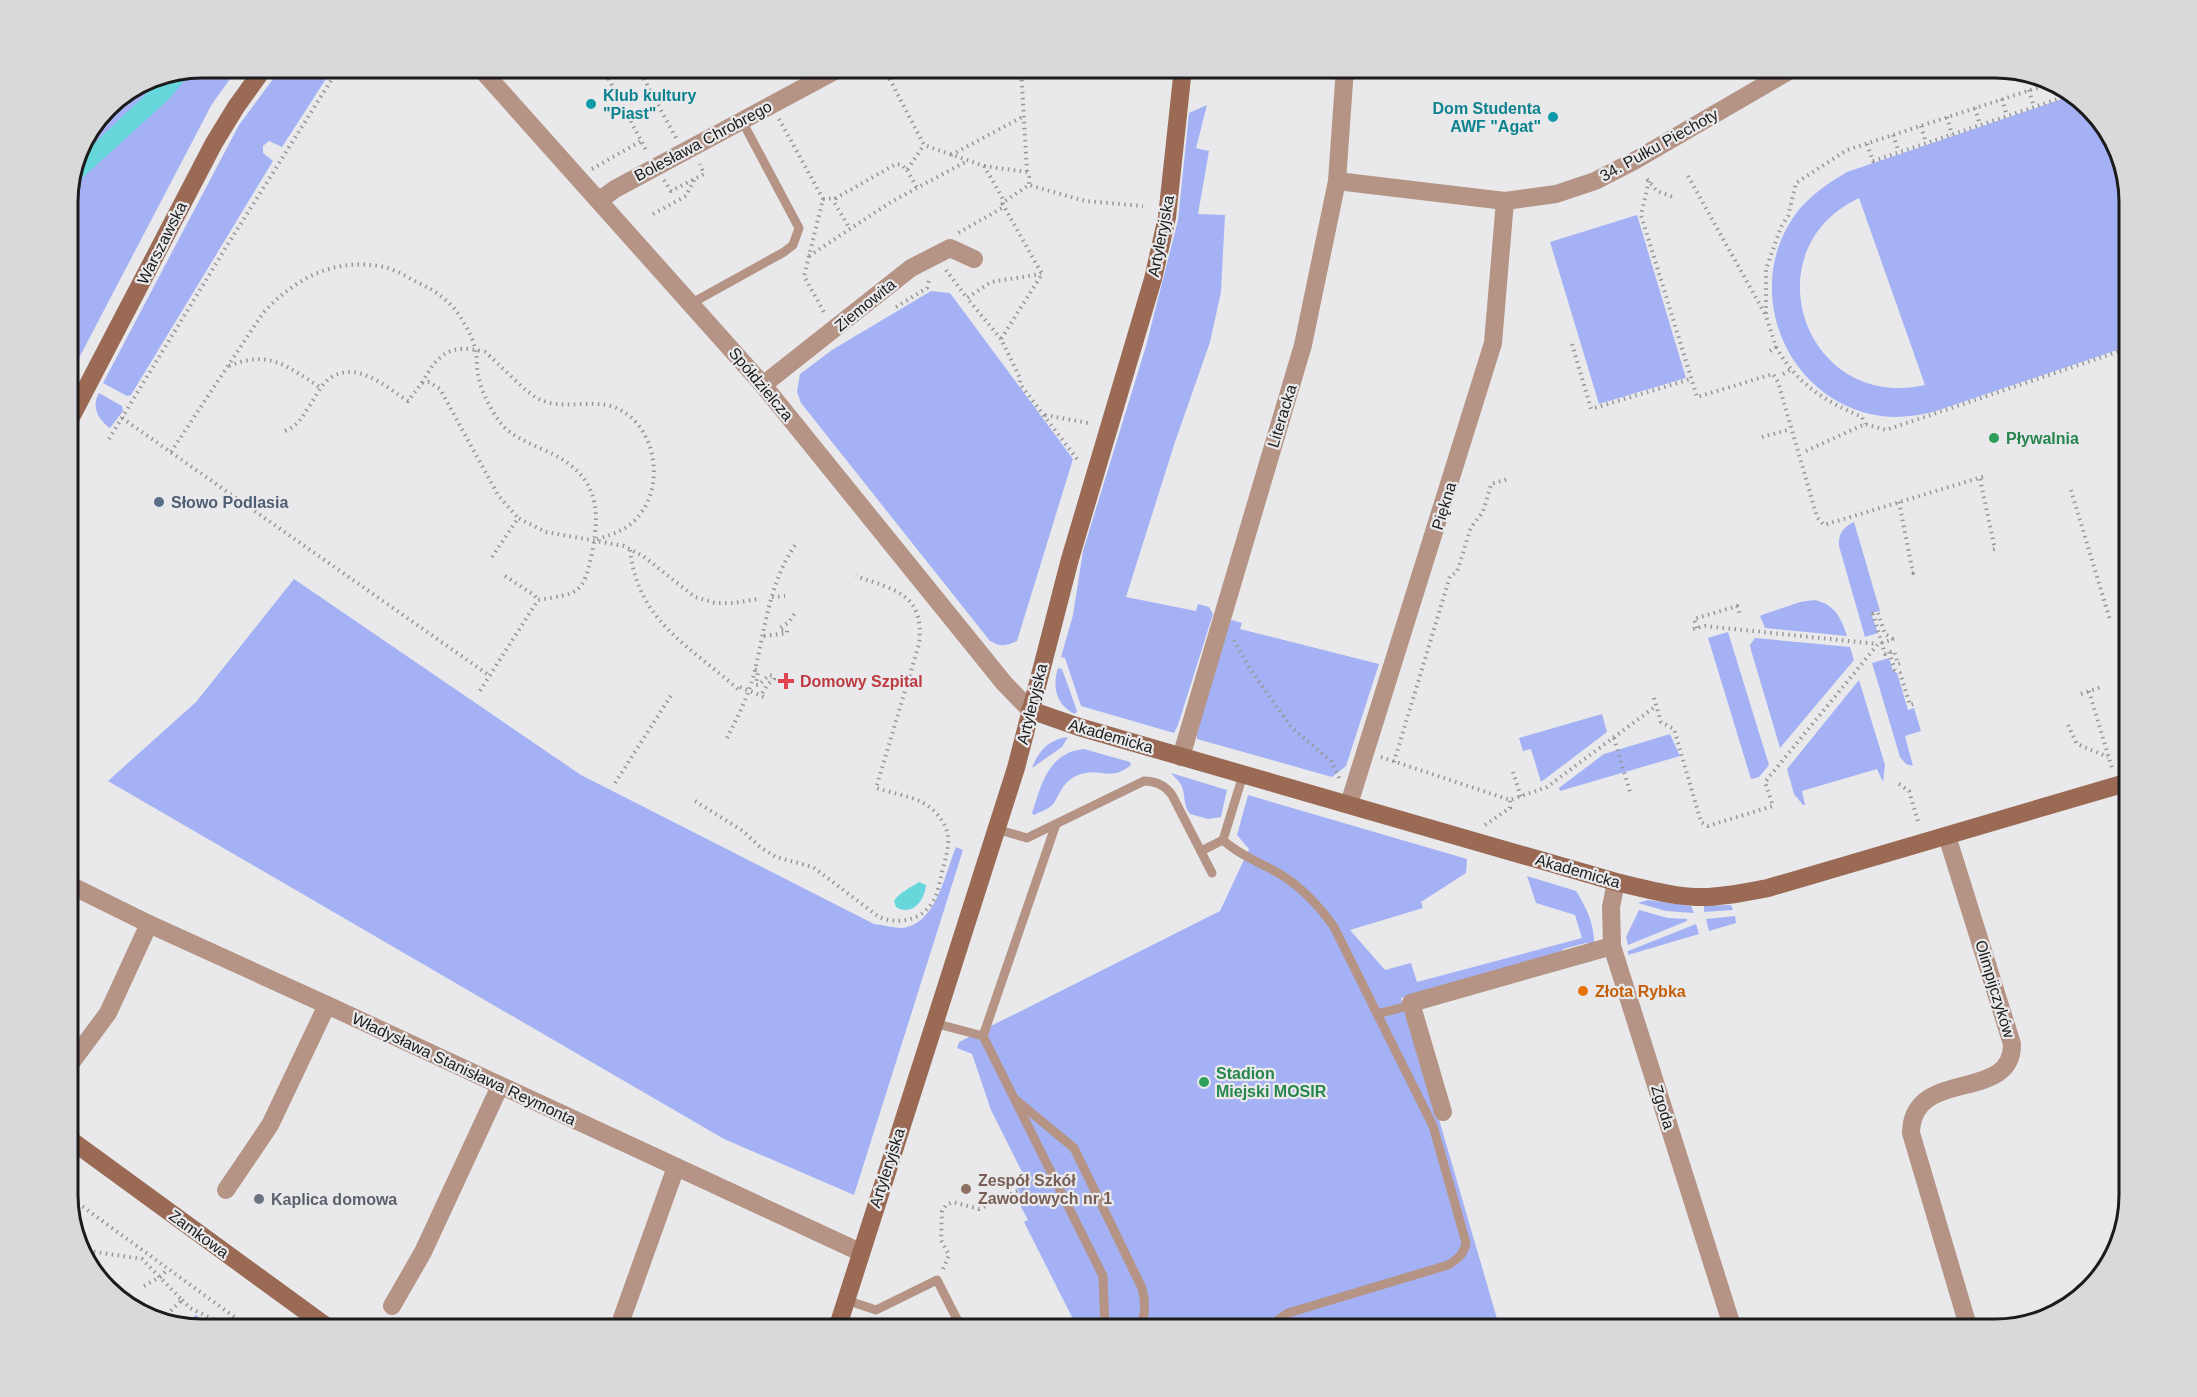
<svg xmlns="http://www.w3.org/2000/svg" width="2197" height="1397" font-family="Arial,sans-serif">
	<rect width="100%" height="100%" fill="#e9e9eb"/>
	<g fill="#a4b2f5" fill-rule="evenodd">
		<path d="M202,68H238L212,104L68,379V194L78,150L107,107L151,78Z"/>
		<path d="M281,68H333L282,147L269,141L263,146V153L273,161L131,395L127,396L103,383L239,125Z"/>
		<path d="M2074,95L2112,135L2129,202V346L1933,412C1912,417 1891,419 1870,414C1782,393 1742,285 1797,212C1811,195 1828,183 1847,172ZM1859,198L1925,385C1805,412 1749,250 1859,198Z"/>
		<path d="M1207,105L1196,148L1209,151L1198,214L1225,215L1221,292L1210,342L1175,442L1126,597L1196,611L1198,604L1209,607L1213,614L1178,725L1174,733L1081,706L1065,658L1061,657L1073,615L1083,551L1146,346L1178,220L1189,113Z"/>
		<path d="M1637,215L1686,378L1599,404L1550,242Z"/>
		<path d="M931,291L950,293L1073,459L1017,641C1006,646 1001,647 990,641L801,403L797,392L800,374L832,350Z"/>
		<path d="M99,393L122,406L123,411L110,428C98,420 91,406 99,393Z"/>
		<path d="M1854,522L1880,611L1871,613L1878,633L1865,637L1839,546C1838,534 1843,527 1854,522Z"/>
		<path d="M294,579L581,775L874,924C883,925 894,928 902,928C937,924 945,873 956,847L963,850L854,1195L724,1139L108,781L196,702Z"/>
		<path d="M1814,600C1835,604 1841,618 1847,636L1765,628L1760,616L1762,615L1800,602Z"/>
		<path d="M1232,620L1242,623L1240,629L1379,664L1346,766L1332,777L1197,739V728L1228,623Z"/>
		<path d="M1728,632L1769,765L1759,777L1751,779L1708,638Z"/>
		<path d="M1755,638L1850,647L1854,660L1780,748L1751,650L1750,645Z"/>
		<path d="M1889,658L1893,671L1897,673L1908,710L1914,708L1921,731L1905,736L1913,766L1906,764L1900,757L1872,663Z"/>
		<path d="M1058,668L1062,669L1077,711L1075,714C1056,705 1052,687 1058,668Z"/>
		<path d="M1859,680L1885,765L1883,782L1877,769L1802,791L1805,805H1803L1794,794L1787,769Z"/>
		<path d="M1602,714L1607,732L1541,782L1531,749L1523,751L1519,738Z"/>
		<path d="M1670,734L1680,756L1560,791L1559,788L1604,754Z"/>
		<path d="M1068,737L1062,747L1032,768C1038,751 1049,739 1068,737Z"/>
		<path d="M1084,749L1130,762L1131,765C1110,783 1100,766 1078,775C1064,781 1061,791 1054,803C1051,808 1040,812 1034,815L1032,813C1041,786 1048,752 1084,749Z"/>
		<path d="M1171,773L1227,790L1221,817L1208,819L1190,814C1184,806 1185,799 1183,790C1181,782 1176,779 1171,773Z"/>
		<path d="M1248,795L1467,859L1466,873L1421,902L1423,908L1350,930L1385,970L1411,963L1417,982L1582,938L1575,915L1536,903L1527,876L1576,891C1587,908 1595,926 1594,946L1586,943L1563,949L1558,958L1401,998L1406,1017L1411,1023L1500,1329H1078L1024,1222L1028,1220L1021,1207V1196L1017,1188L1027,1182L991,1110L972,1054L957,1048L959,1042L1220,911L1249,849L1237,835Z"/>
		<path d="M1648,900L1691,906L1694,913L1666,911L1638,903Z"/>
		<path d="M1731,905L1733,910L1704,912V906Z"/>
		<path d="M1639,910L1668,918L1687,919V921L1628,945L1626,937Z"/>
		<path d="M1735,916L1736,923L1709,931L1706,919Z"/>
		<path d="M1696,924L1699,934L1628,955V951Z"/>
		<path d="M196,1315L214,1329H202L183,1324Z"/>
	</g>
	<g fill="#67d7dc">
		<path d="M202,68H211L187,77L169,99L81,179L84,153L166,75Z"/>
		<path d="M919,882L926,885C925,900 912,917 896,907L894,901C899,893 911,887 919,882Z"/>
	</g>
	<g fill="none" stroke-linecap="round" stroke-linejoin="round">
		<g stroke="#979798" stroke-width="4" stroke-dasharray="1.5 4.5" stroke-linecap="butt">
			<path d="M603,68L647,152"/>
			<path d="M638,68L676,138"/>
			<path d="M884,68L924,145L984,166L1003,199L1002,208L958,233"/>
			<path d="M1021,68L1027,172"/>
			<path d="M1021,74L1033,68"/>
			<path d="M512,77L529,68"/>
			<path d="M2057,86L2061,98"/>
			<path d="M2029,90L2034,107"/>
			<path d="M2002,99L2007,116"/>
			<path d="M1975,108L1980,125"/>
			<path d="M1947,117L1952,135"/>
			<path d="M779,119L823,199L804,276L825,314"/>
			<path d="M1921,126L1926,143"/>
			<path d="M1893,135L1899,152"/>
			<path d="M1867,144L1873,161L2073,94"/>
			<path d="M951,155L1024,116"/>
			<path d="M984,166L1027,172L1029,177V185"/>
			<path d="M592,169L641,141"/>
			<path d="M907,170L917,188"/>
			<path d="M1688,176L1765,314"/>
			<path d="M1647,179L1657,191L1673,197"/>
			<path d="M664,180L671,191L704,174L700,164"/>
			<path d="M1649,181L1641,215L1697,397L1773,374L1778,382L1817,517L1824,525L1985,476"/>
			<path d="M836,198L834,202L850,229"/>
			<path d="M823,199L836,198L896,164L902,165L907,170L924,145"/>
			<path d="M653,214L686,196L694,180"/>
			<path d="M809,256L891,202L967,161"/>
			<path d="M946,270L967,298"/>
			<path d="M896,307L927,288L929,280"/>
			<path d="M1001,339L967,298L991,282L1041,274"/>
			<path d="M1572,344L1591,409L1691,379"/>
			<path d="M1776,347C1798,385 1823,400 1862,417L1865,424"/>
			<path d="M1770,351L1776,347L1766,316V269L1781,227L1788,216L1796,183L1847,150L2049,84"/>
			<path d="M229,366C269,349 288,367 321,388"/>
			<path d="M1783,374L1792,369"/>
			<path d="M422,383C438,353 451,343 485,352C500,364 526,394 541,400C564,410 591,399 614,407C655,423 665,481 641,513C629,530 613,534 595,540"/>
			<path d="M1045,415L1088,423"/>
			<path d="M122,418L490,676"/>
			<path d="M285,431C298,426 302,417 310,405C316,396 321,385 329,379C356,359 386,387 408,401L422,383L429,382L440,389L498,495L518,518"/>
			<path d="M1762,437L1791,429"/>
			<path d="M109,439L228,244L339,68"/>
			<path d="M1806,451L1865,424L1886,430L2129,348"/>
			<path d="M171,452L263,313C295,278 335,257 384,267C396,270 407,277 417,282C438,292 453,303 464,323C469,331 473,340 475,348C478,357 476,367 478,375C481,391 490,408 499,421C510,436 527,442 544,450C595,472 602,503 592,553C583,596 578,593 538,600L478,694"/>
			<path d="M1077,459L1020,384V378L1001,339L1042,274L1002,203L1029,185L1085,201L1143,206"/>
			<path d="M1980,479L1995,549L1992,550"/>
			<path d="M2071,490L2110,620"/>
			<path d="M1899,502L1913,573H1911"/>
			<path d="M630,550C638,622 690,646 739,690"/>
			<path d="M492,557L518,518L546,532L624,546L643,556L695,597L715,603H734L758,599"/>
			<path d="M505,576L534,595L538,600"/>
			<path d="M772,597L785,596"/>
			<path d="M1697,628L1694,619L1737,606L1740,615"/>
			<path d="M1693,629L1705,626L1877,644"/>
			<path d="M764,636L787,633V630H780V628L789,622L795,613"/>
			<path d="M1893,639L1885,634L1878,613L1873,614L1885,654L1894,651L1898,664L1901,663"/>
			<path d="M1234,640L1250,669L1292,728L1331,761L1339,778"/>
			<path d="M1889,652L1895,670L1900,673L1910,705L1913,704"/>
			<path d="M755,669L758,671L756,685H759L769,675L774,676V679L768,684L761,695"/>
			<path d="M740,687L764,697"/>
			<path d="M2089,691L2112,768"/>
			<path d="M2081,694L2101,687"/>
			<path d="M1654,698L1661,722L1674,729L1701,822L1708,826L1773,806L1765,782L1878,644L1894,639"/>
			<path d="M2068,725L2077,744L2108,757"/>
			<path d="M727,738C737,718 748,697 754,674C765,630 769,582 796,544"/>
			<path d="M1614,738L1631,795"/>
			<path d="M1381,757L1510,800L1547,787L1656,706"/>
			<path d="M1394,762L1450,576L1457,572L1471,527L1483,512L1491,484L1508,479"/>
			<path d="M1513,772L1521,797"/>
			<path d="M615,783L672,694"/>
			<path d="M1899,784L1909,791L1919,825"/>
			<path d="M695,801L743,831L760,847L776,857L813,867L879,917C901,926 927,919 936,895C939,888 940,880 942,872C948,848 955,833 935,812C922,797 894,794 876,788L919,644C925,594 895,590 856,576"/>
			<path d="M1485,825L1510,808V800"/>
			<path d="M68,1196L251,1329"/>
			<path d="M82,1250L142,1259L182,1300L163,1318"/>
			<path d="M943,1269L949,1255L941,1240L942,1211L946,1205L953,1202L979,1209L1042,1179"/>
			<path d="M144,1286L160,1277L168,1269"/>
			<path d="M182,1300L190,1308L233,1329"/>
		</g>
		<g stroke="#b59485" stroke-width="9">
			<path d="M692,303L784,252L793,245L799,228L742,121"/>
			<path d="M1243,775L1223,840C1239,855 1261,863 1280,874C1301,887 1320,907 1334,927L1433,1126L1466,1243C1464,1254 1458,1259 1448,1265L1288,1313L1274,1323L1271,1329"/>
			<path d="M996,829L1027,838L1144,781C1156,781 1165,785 1172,795L1212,873"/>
			<path d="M1201,851L1223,840"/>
			<path d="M1377,1014L1404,1007L1411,1003"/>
			<path d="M934,1023L983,1036L1056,824"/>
			<path d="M983,1036L1103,1276L1105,1329"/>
			<path d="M1016,1100L1074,1148L1142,1288C1146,1303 1146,1316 1139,1329"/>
			<path d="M846,1300L876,1310L937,1280L962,1329"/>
		</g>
		<g stroke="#b59485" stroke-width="18">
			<path d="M480,68L763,385L1004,683L1030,710"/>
			<path d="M1337,181L1505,201L1556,194L1595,181L1634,161L1794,68"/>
			<path d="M600,200L615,189L840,68"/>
			<path d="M763,385L911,268L950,248L974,259"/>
			<path d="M1181,757L1303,345L1337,181L1345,68"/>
			<path d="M1349,804L1493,343L1505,201"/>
			<path d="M1947,836L2012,1044C2013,1104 1912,1066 1911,1133L1969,1329"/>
			<path d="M1616,882L1611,907L1612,946L1733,1329"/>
			<path d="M68,884L149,924L327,1005L860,1252"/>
			<path d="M68,1067L108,1013L149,924"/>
			<path d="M1443,1112L1411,1003L1612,946"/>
			<path d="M226,1190L270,1125L327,1005"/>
			<path d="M392,1306L423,1252L500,1086"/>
			<path d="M622,1318L676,1167"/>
		</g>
		<g stroke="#9a6a55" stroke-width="18">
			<path d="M68,423L214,143L236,107L264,68"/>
			<path d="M1030,710L1079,727L1616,882C1646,889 1677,898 1708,897C1729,896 1748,892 1768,888L2129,782"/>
			<path d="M68,1138L330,1329"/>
			<path d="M837,1329L1016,768L1070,559L1153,279L1167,217L1183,68"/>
		</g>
	</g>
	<g fill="#0f9aa8" stroke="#e9e9eb" stroke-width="2">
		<circle cx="591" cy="104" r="6"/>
		<circle cx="1553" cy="117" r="6"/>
	</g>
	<g fill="#2e9e5b" stroke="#e9e9eb" stroke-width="2">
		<circle cx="1994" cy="438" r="6"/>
		<circle cx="1204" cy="1082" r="6"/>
	</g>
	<circle fill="#5c6f8a" stroke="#e9e9eb" stroke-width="2" cx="159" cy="502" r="6"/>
	<path fill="#e0444e" stroke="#e9e9eb" stroke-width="2" d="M783 672h6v6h6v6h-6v6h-6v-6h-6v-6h6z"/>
	<circle fill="#e8710a" stroke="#e9e9eb" stroke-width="2" cx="1583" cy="991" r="6"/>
	<circle fill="#8d6e63" stroke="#e9e9eb" stroke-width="2" cx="966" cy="1189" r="6"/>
	<circle fill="#6b7280" stroke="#e9e9eb" stroke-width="2" cx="259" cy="1199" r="6"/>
	<g text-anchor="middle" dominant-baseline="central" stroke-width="4.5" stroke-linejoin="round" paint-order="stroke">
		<g font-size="16" font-weight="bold" fill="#0d838f" stroke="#e9e9eb" text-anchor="start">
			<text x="603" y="95">Klub kultury<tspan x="603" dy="18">"Piast"</tspan></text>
			<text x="1541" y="108" text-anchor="end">Dom Studenta<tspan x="1541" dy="18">AWF "Agat"</tspan></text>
		</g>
		<g font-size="16" fill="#1b1b1c" stroke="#e9e9eb">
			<text transform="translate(703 141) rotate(-28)">Bolesława Chrobrego</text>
			<text transform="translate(1659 145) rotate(-29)">34. Pułku Piechoty</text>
			<text transform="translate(1161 236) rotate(-79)">Artyleryjska</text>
			<text transform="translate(162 243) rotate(-63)">Warszawska</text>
			<text transform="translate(865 305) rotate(-39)">Ziemowita</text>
			<text transform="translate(761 384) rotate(50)">Spółdzielcza</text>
			<text transform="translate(1282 416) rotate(-73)">Literacka</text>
			<text transform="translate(1444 506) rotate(-73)">Piękna</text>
			<text transform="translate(1032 704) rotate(-76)">Artyleryjska</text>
			<text transform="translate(1111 736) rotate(16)">Akademicka</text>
			<text transform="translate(1578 871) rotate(16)">Akademicka</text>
			<text transform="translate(1995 989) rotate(73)">Olimpijczyków</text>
			<text transform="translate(464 1069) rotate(25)">Władysława Stanisława Reymonta</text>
			<text transform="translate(1663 1107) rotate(73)">Zgoda</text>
			<text transform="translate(887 1168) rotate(-72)">Artyleryjska</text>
			<text transform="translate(199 1234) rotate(36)">Zamkowa</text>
		</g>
		<g font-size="16" font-weight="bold" fill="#27864d" stroke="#e9e9eb" text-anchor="start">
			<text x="2006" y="438">Pływalnia</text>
			<text x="1216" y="1073">Stadion<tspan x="1216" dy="18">Miejski MOSIR</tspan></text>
		</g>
		<g font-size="16" font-weight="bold" fill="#4e5e75" stroke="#e9e9eb" text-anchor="start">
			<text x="171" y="502">Słowo Podlasia</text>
		</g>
		<g font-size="16" font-weight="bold" fill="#be3a42" stroke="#e9e9eb" text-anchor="start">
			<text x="800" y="681">Domowy Szpital</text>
		</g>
		<g font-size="16" font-weight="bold" fill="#c56008" stroke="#e9e9eb" text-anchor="start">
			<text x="1595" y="991">Złota Rybka</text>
		</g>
		<g font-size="16" font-weight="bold" fill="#785e54" stroke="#e9e9eb" text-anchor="start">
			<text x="978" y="1180">Zespół Szkół<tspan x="978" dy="18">Zawodowych nr 1</tspan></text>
		</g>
		<g font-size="16" font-weight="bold" fill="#5b616d" stroke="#e9e9eb" text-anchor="start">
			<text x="271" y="1199">Kaplica domowa</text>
		</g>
	</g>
	<path d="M0 0H2197V1397H0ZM202 78H1995A124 124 0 0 1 2119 202V1195A124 124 0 0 1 1995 1319H202A124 124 0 0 1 78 1195V202A124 124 0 0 1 202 78Z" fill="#d9d9da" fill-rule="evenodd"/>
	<path fill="none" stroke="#1b1b1c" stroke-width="3" d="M202 78H1995A124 124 0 0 1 2119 202V1195A124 124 0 0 1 1995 1319H202A124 124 0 0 1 78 1195V202A124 124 0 0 1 202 78Z"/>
</svg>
